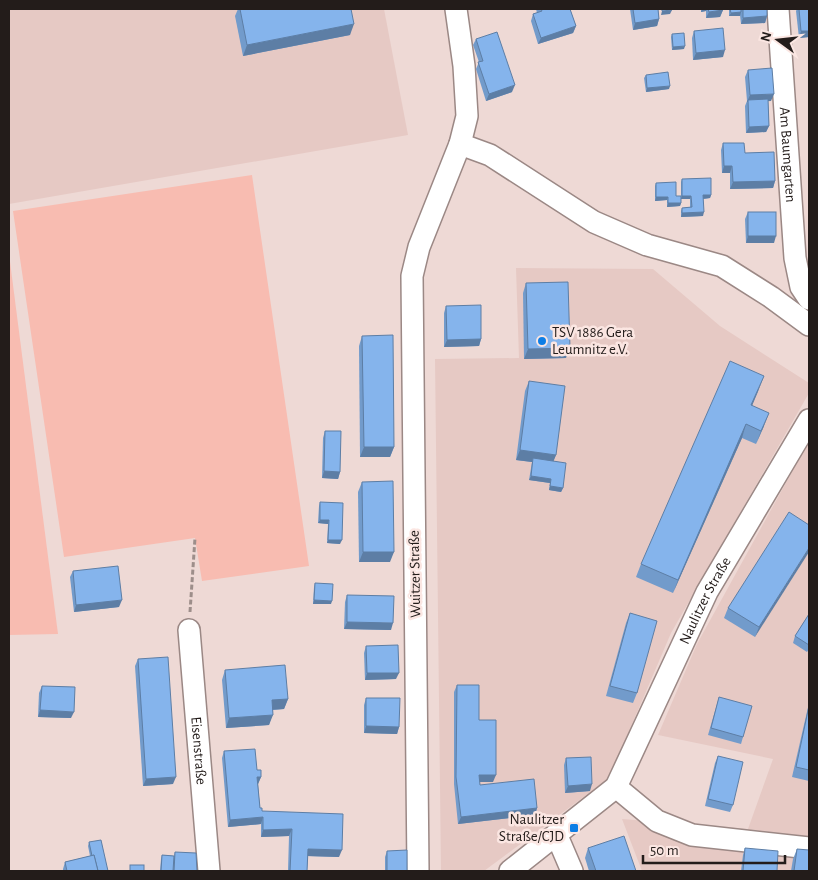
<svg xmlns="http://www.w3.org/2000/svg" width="818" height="880" font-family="'Alegreya Sans',sans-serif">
	<rect width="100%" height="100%" fill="#eed9d5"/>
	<g fill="#e6c9c4">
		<path d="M9,9H384L408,135L9,204Z"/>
		<path d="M516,268L653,269L720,326L809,383V393L671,633L609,778L484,871H441L435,359L519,358Z"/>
		<path d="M809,441V871H642L622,819L748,829L773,759L658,735L697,644Z"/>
	</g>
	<g fill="#f8bcb1">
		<path d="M252,175L309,566L202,581L195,538L64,557L13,211Z"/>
		<path d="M9,254L58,634L9,635Z"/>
	</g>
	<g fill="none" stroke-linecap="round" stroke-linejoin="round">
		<defs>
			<g id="minor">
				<path id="s1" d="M778,9L795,258L801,287L809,299"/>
				<path d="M460,144L490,155L594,222L647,245L722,266L771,297L809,325"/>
				<path id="s2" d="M189,630L209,871"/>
				<path d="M616,787L657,821L692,835L809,848"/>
				<path d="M557,836L572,871"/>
				<path d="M418,871L412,276L419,247L460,144L467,116L464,66L456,9"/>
				<path id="s3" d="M510,871L616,787L707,592L809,420"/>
			</g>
		</defs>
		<use href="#minor" stroke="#9b8885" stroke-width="24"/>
		<path stroke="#9d8e8a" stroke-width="3" stroke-dasharray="5 2.5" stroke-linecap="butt" d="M190,612L195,538"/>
		<use href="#minor" stroke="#fff" stroke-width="21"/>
	</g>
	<g fill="#729bcb">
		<path d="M238,9H351L350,35L243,56L235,16Z"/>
		<path d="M536,9H570L576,26L573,33L538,44L531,21L533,14L537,13Z"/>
		<path d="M630,9H658L659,19L657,26L633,30Z"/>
		<path d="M701,9H723V10L720,17L706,18V11L701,12Z"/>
		<path d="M729,9H767V16L765,23L741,24L740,15V16H729Z"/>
		<path d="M797,9H809V37L799,38L796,11Z"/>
		<path d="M694,31L723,57L693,60L692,38Z"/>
		<path d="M672,34L684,49L672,50L671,37Z"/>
		<path d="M476,39L512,92L486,101L476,69L479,62L473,45Z"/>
		<path d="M748,70L771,101H768L769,126L766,132L746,133L745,106L747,101L745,77Z"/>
		<path d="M646,75L669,89L646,92L644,78Z"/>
		<path d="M723,143L745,153L775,181L773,188L730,189V173H722L721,150Z"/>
		<path d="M682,179L711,195L710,198L703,199V216L681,217V211L682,208L690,207V199H681V182Z"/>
		<path d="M656,183L676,196L681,203L680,206L667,207V200L655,201V186Z"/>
		<path d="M748,212L774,243H746L745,219Z"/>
		<path d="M526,283L566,358L524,359L523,293Z"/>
		<path d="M446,306L481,339L479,346L444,347V313Z"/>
		<path d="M362,336L394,447L390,457H360L359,346Z"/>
		<path d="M529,381L556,455L553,461L563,488L561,492L549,490L550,483L529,480L532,462L516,460L525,391Z"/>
		<path d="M759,389L752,405L764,426L756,444L742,438L673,593L636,577L641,564Z"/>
		<path d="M325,431L340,472L338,479L322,478L323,438Z"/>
		<path d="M362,482L390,562H359L358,492Z"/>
		<path d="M320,502L340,544L327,543L328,524L318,523L319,506Z"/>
		<path d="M809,525L755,637L724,618L728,608Z"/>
		<path d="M73,571L119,607L74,612L70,577Z"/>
		<path d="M315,583L331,604H313L314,587Z"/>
		<path d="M347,595L391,630L344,629L345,602Z"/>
		<path d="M630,613L637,693L633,703L606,696L626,623Z"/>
		<path d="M809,614V649L807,652L793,643L795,636Z"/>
		<path d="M366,646L396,679L365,680L364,653Z"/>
		<path d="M138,659L173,784L143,786L135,666Z"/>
		<path d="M225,670L288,699L284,709L273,710L269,725L226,728L222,680Z"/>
		<path d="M457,685L479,720L493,782H479L480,785L537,808L535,815L458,824L454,784V692Z"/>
		<path d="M42,686L71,718L38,717L39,693Z"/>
		<path d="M719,697L743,737L741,744L708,735Z"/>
		<path d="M366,698L399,727L397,734L364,733V705Z"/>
		<path d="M809,703V781L792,777Z"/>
		<path d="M224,751L257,770L261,777L258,784L260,808L262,811L339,857L308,856L307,871H288L289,836L261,837V824L228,827L222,758Z"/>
		<path d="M718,756L733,805L730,812L705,806L715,763Z"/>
		<path d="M566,758L590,791L565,793L564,765Z"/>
		<path d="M89,842L108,871H63V869L65,862L90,856L88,846Z"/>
		<path d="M588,848L636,871H589L585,858Z"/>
		<path d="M745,848L777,871H741L743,855Z"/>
		<path d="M797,849L809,871H791L793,859Z"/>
		<path d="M387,851L407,871H385V857Z"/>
		<path d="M175,852L197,871H160L161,859L162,855L174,856Z"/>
	</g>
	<g fill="#5d7ea5">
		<path d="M702,9H707L706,11L701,12Z"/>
		<path d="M672,10L670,14L661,15L662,11Z"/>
		<path d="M723,10L720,17L706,18L709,12Z"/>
		<path d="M741,12L740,16H729L731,13Z"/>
		<path d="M767,16L765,23L741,24L743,18Z"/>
		<path d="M659,19L657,26L633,30L635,23Z"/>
		<path d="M354,24L350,35L243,56L247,45Z"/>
		<path d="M576,26L573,33L538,44L541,38Z"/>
		<path d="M801,31H809V37L799,38Z"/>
		<path d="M685,46L684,49L672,50L673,47Z"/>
		<path d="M725,50L723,57L693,60L696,53Z"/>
		<path d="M515,85L512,92L486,101L489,94Z"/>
		<path d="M670,86L669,89L646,92L647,88Z"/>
		<path d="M774,94L771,101L747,102L750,95Z"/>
		<path d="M769,126L766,132L746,133L749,127Z"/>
		<path d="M724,166H732L730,173H722Z"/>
		<path d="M775,181L773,188L730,189L733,182Z"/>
		<path d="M703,195H711L710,198L702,199Z"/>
		<path d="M682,196H691L690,199H681Z"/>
		<path d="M656,197H668L667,200L655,201Z"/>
		<path d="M668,203H681L680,206L667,207Z"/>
		<path d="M704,212L703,216L681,217L682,213Z"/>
		<path d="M748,236H776L774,243H746Z"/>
		<path d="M481,339L479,346L444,347L447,340Z"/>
		<path d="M570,348L566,358L524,359L528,349Z"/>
		<path d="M764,376L759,389L747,418L751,405Z"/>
		<path d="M769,413L764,426L756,444L761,431Z"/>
		<path d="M746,424L742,438L673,593L678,580Z"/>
		<path d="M364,447H394L390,457H360Z"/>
		<path d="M520,450L556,455L552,465L533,458L532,462L516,460Z"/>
		<path d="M324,471L340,472L338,479L322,478Z"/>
		<path d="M531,476L551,479L550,483L529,480Z"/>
		<path d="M550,486L563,488L561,492L549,490Z"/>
		<path d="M320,520H329L328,524L318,523Z"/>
		<path d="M328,540H342L340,544L327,543Z"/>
		<path d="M809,548V552L755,637L759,627Z"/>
		<path d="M363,552H394L390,562H359Z"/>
		<path d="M122,600L119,607L74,612L76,605Z"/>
		<path d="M314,600L332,601L331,604H313Z"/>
		<path d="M347,622L393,623L391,630L344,629Z"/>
		<path d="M367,673H399L396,679L365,680Z"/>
		<path d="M288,699L284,709L268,710L272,700Z"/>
		<path d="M40,710L74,712L71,718L38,717Z"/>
		<path d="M273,715L269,725L226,728L229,718Z"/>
		<path d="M366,726L399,727L397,734L364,733Z"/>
		<path d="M479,775H496L493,782H476Z"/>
		<path d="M176,777L173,784L143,786L146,779Z"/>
		<path d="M257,777H261L258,784H255Z"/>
		<path d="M592,784L590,791L565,793L568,786Z"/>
		<path d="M537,808L535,815L458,824L461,817Z"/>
		<path d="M263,817L261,824L228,827L230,820Z"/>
		<path d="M292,829L289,836L261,837L263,830Z"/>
		<path d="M308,849L342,850L339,857L306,856Z"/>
	</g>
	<g fill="#85b4ec" stroke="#5d7ea5">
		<path d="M240,9H351L354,24L247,45Z"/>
		<path d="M541,9H570L576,26L541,38L533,14L542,11Z"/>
		<path d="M633,9H658L659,19L635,23Z"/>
		<path d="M662,9H672V10L662,11Z"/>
		<path d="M708,9H723V10L709,12Z"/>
		<path d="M730,9H741V12L731,13Z"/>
		<path d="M743,9H767V16L743,18Z"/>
		<path d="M799,9H809V31H801Z"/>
		<path d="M723,28L725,50L696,53L694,31Z"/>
		<path d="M497,32L515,85L489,94L478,62L483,61L476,39Z"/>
		<path d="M684,33L685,46L673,47L672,34Z"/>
		<path d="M772,68L774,94L750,95L748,70Z"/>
		<path d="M668,72L670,86L647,88L646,75Z"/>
		<path d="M768,99L769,126L749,127L748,100Z"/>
		<path d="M723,143H744L745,153L774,152L775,181L733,182L732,166H724Z"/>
		<path d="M711,178V195H703L704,212L682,213V208L692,207L691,196H682V179Z"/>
		<path d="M676,182V196H681V203H668V197H656V183Z"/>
		<rect x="748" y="212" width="28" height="24"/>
		<path d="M568,282L570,348L528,349L526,283Z"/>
		<path d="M481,305V339L447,340L446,306Z"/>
		<path d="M393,335L394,447H364L362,336Z"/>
		<path d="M730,361L764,376L751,405L769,413L761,431L746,424L678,580L641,564Z"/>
		<path d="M529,381L565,386L556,455L520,450Z"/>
		<path d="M325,431H341L340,472L324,471Z"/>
		<path d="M533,458L566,463L563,488L550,486L551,479L531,476Z"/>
		<path d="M393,481L394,552H363L362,482Z"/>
		<path d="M320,502L343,503L342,540H328L329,520H320Z"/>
		<path d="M789,512L809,525V548L759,627L728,608Z"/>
		<path d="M118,566L122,600L76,605L73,571Z"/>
		<path d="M315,583L333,584L332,601L314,600Z"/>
		<path d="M347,595L394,596L393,623L347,622Z"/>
		<path d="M630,613L657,621L637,693L610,686Z"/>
		<path d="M809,614V645L795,636Z"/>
		<path d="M398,645L399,673H367L366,646Z"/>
		<path d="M168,657L176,777L146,779L138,659Z"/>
		<path d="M285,665L288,699L272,700L273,715L229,718L225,670Z"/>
		<path d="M457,685H479V720H496V775H479L480,785L534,779L537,808L461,817L456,777Z"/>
		<path d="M42,686L75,687L74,712L40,710Z"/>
		<path d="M719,697L752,706L743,737L711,728Z"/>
		<path d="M366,698H400L399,727L366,726Z"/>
		<path d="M809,706V770L796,767Z"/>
		<path d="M255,749L257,770H261V777H257L260,808H262V811L343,814L342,850L308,849L307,871H290L292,829L263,830V817L230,820L224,751Z"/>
		<path d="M718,756L743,762L733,805L708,799Z"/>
		<path d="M591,757L592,784L568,786L566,758Z"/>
		<path d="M624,836L636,871H596L588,848Z"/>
		<path d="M101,840L108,871H98L94,855L92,856L89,842Z"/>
		<path d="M745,848L778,851L777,871H743Z"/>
		<path d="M797,849L809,850V871H794Z"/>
		<path d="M407,850V871H387V851Z"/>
		<path d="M175,852L196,853L197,871H174Z"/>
		<path d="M94,855L98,871H67L65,862Z"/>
		<path d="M162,855L174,856L173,871H161Z"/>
		<rect x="130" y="865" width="14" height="6"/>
	</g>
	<g fill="#0e7ee5" stroke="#fbe6e2" stroke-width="2">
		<circle cx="542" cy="341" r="5"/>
		<rect x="569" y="823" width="10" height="10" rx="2.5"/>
	</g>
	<g text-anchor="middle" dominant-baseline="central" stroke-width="5" stroke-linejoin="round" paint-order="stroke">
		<g font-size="15" fill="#231c1a" stroke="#fbe6e2">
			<text stroke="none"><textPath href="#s1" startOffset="146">Am Baumgarten</textPath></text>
			<text transform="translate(415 574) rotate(-91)">Wuitzer Straße</text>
			<text stroke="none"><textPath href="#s3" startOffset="342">Naulitzer Straße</textPath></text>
			<text stroke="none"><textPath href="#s2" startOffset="121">Eisenstraße</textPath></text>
		</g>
		<g font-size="15" fill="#231c1a" stroke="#fbe6e2" text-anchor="start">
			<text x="552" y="332">TSV 1886 Gera<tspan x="552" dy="17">Leumnitz e.V.</tspan></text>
			<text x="564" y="819" text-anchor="end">Naulitzer<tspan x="564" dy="17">Straße/CJD</tspan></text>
		</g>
	</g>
	<rect width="818" height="880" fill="none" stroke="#231c1a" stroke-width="20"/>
	<g transform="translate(778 40) rotate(285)" stroke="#fbe6e2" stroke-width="4" paint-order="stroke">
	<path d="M0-4L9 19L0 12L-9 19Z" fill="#231c1a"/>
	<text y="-8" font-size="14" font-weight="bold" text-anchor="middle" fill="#231c1a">N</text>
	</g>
	<path d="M643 855v8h142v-8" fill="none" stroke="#231c1a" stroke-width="2.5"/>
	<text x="650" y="855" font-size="15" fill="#231c1a" stroke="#fbe6e2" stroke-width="4" paint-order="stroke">50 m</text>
</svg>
